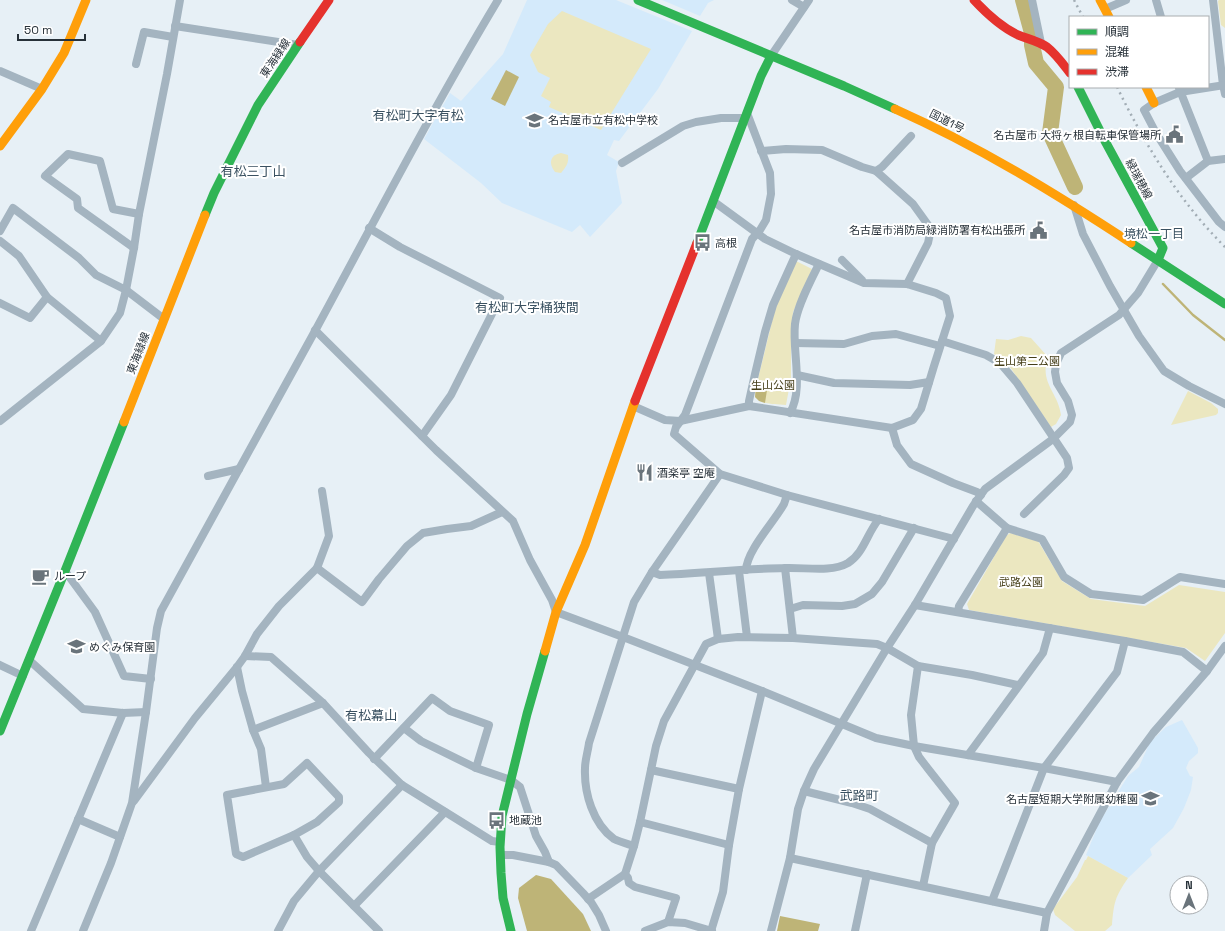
<svg xmlns="http://www.w3.org/2000/svg" width="1225" height="931" font-family="'Space Grotesk','Noto Sans JP',sans-serif">
	<rect width="100%" height="100%" fill="#e7f0f6"/>
	<g fill="#d4eafb">
		<path d="M527,0H616L692,31L658,89L619,141L614,140L607,155L619,162L616,171L622,203L590,237L580,225L572,232L502,203L481,183L424,139L450,93L461,101L503,54Z"/>
		<path d="M662,0H714L708,3L700,16Z"/>
		<path d="M1182,720L1198,748V753L1189,761L1186,768L1190,776L1193,777L1191,790L1184,808L1173,828L1150,849L1152,855L1128,878L1086,855L1099,823L1128,776L1139,767L1150,742L1166,727Z"/>
	</g>
	<g fill="#ebe7c0">
		<path d="M1219,0H1225V28L1221,25L1218,1Z"/>
		<path d="M562,11L651,49L601,130L549,107L551,102L541,96L550,78L538,72L530,55L548,24Z"/>
		<path d="M561,153L568,155C569,163 566,167 561,173L555,172C548,163 550,155 561,153Z"/>
		<path d="M796,261L812,269L793,312L791,337V378L786,405C775,404 762,405 755,397L756,387L776,305Z"/>
		<path d="M1021,336L1031,338L1048,357C1039,383 1058,392 1061,415L1056,424L1051,427L1010,367L994,354L996,339L1008,340Z"/>
		<path d="M1188,391L1211,403L1218,409V413L1216,415L1171,425Z"/>
		<path d="M1010,533L1038,541L1062,581L1091,599L1145,606L1179,585L1225,592V633L1205,661L1186,648L969,610L967,604L1006,536Z"/>
		<path d="M1088,856L1128,878C1115,897 1114,902 1112,925L1105,931H1075L1055,915L1053,909L1077,877L1085,860H1086Z"/>
	</g>
	<g fill="#beb477">
		<path d="M506,70L519,77L505,106L491,99Z"/>
		<path d="M760,385L767,390L765,403L759,401L755,397L756,387Z"/>
		<path d="M536,875L551,879L583,914L591,931H527L518,898L519,888Z"/>
		<path d="M780,916L820,924L818,931H777Z"/>
	</g>
	<g fill="none" stroke-linecap="round" stroke-linejoin="round">
		<path stroke="#beb477" stroke-width="2.5" d="M1163,284L1193,315L1225,340"/>
		<path stroke="#beb477" stroke-width="16" d="M1023,0L1032,33V45L1036,63L1056,87L1050,133L1075,187"/>
		<g stroke="#a4b4c0" stroke-width="8">
			<path d="M792,0L804,7"/>
			<path d="M1032,0L1041,43"/>
			<path d="M1156,0L1161,17"/>
			<path d="M1213,0L1223,85L1225,94"/>
			<path d="M1105,9L1126,0"/>
			<path d="M175,26L298,45"/>
			<path d="M771,56L809,0"/>
			<path d="M136,64L144,32L173,37"/>
			<path d="M0,71L42,89"/>
			<path d="M1225,85L1180,92L1154,103L1144,110L1156,133L1180,171L1219,222L1225,227"/>
			<path d="M1179,88L1208,161"/>
			<path d="M747,113L770,173L771,194L766,220L760,230L752,239L685,415L676,427L674,434L720,474L787,495L954,539"/>
			<path d="M761,151L786,149L822,150L862,167L876,171L913,204L931,229L928,243L907,284"/>
			<path d="M622,163L683,126L696,122L721,118H744"/>
			<path d="M876,171L882,167L911,136"/>
			<path d="M1186,178L1208,161L1225,159"/>
			<path d="M1074,205L1083,234L1110,286L1139,336L1164,371L1189,386L1225,404"/>
			<path d="M369,228L400,247L500,298L451,395L422,436"/>
			<path d="M0,231L13,208L79,258L96,275L126,290L164,319"/>
			<path d="M0,241L19,256L47,297L101,341"/>
			<path d="M134,248L78,208L77,199L45,176L68,154L100,161L113,209L139,214"/>
			<path d="M842,260L862,280"/>
			<path d="M0,303L30,318L47,297"/>
			<path d="M315,330L436,450L513,521L530,560L552,600L556,612L623,637L762,691L876,738L914,746L1044,768L1117,782"/>
			<path d="M942,341L986,355L1000,363L1017,383L1067,458L1069,468L1064,475L1024,514"/>
			<path d="M795,343L844,344L872,336L896,334L940,346"/>
			<path d="M797,375L834,383L910,385L929,382"/>
			<path d="M633,406L665,420L680,421L749,406L892,428L913,420L921,409L934,366L950,316L946,298L936,293L907,284L864,283L796,254L765,239L713,201"/>
			<path d="M749,406V401L755,374L765,332L773,305L796,254"/>
			<path d="M790,413C804,389 792,351 795,324C797,306 811,280 819,264"/>
			<path d="M0,421L101,341L120,313L126,290L134,248L139,214L167,74L180,0"/>
			<path d="M892,428L897,445L911,464L953,483L977,492L981,495"/>
			<path d="M208,476L239,469"/>
			<path d="M976,501L1007,528L1042,539L1064,577L1091,594L1143,600L1180,577L1225,584"/>
			<path d="M317,568L362,602L379,579L407,546L423,533L447,529L471,526L502,512"/>
			<path d="M785,568L793,638"/>
			<path d="M746,570C747,550 774,522 784,504C785,501 786,498 787,495"/>
			<path d="M65,571L95,612L124,676L151,679"/>
			<path d="M739,571L747,637"/>
			<path d="M652,572L660,575C702,573 743,569 785,568C805,567 830,573 848,563C864,553 867,533 879,519"/>
			<path d="M709,573L718,639"/>
			<path d="M915,605L1125,641L1183,652L1207,671L1153,733L1117,782L1047,913L1044,931"/>
			<path d="M790,609L803,605L842,606L855,604L872,594L882,582L914,528"/>
			<path d="M958,612L959,606L1007,528"/>
			<path d="M245,656L271,657L323,703L369,753L402,785L492,841L500,842"/>
			<path d="M29,660L83,709L123,713L146,712"/>
			<path d="M0,665L23,676"/>
			<path d="M918,666L911,715L914,746L919,757L929,770L955,803L932,843L923,886"/>
			<path d="M237,667L242,691L253,730L261,749L266,787"/>
			<path d="M1207,671L1225,646"/>
			<path d="M404,728L421,741L476,768L511,780L520,787L536,836L545,852L549,862"/>
			<path d="M253,730L323,703"/>
			<path d="M968,755L1043,653L1050,628"/>
			<path d="M374,759L432,698L450,711L489,725L476,768"/>
			<path d="M307,763L339,797V802L317,822L294,835L243,857L236,854L227,795L284,784Z"/>
			<path d="M651,770L739,789"/>
			<path d="M804,791L852,803L870,809L932,843"/>
			<path d="M134,801L195,718L237,667L245,656L257,634L279,606L317,568L329,536L322,491"/>
			<path d="M78,819L120,837"/>
			<path d="M640,822L729,845"/>
			<path d="M294,835L307,857L319,871L379,931"/>
			<path d="M634,846C628,844 620,842 614,839C593,824 584,793 585,768C585,760 588,751 589,743L634,602L652,572L720,474"/>
			<path d="M501,855H513L549,862L556,865L583,893L591,902L599,915L606,931"/>
			<path d="M790,858L1047,913"/>
			<path d="M588,899L625,874"/>
			<path d="M992,901L1044,768L1117,672L1125,641"/>
			<path d="M354,906L445,812"/>
			<path d="M668,922L676,898L635,887L629,883L628,878L625,874L634,846L640,822L656,746L664,721L706,644L718,639L738,637L793,638L877,644L887,648L918,666L972,675L1018,685"/>
			<path d="M31,931L123,713"/>
			<path d="M83,931L111,863L132,803L146,712L157,628L161,611C212,518 264,425 315,331C375,220 433,108 498,0"/>
			<path d="M278,931L294,901L319,871L402,785"/>
			<path d="M645,931L668,922L685,923L712,931"/>
			<path d="M711,931L723,892L729,845L739,789L762,691"/>
			<path d="M771,931L790,858L798,809L804,791L814,769L887,648L915,605L973,506L985,489L1053,439L1070,422L1072,415L1068,401L1057,383L1055,372L1056,364L1061,353L1119,315L1138,293L1158,260"/>
			<path d="M855,931L867,874"/>
		</g>
		<g stroke="#30b455" stroke-width="9">
			<path d="M638,0L844,86L895,109"/>
			<path d="M1078,87L1105,141L1163,248L1158,260"/>
			<path d="M205,215L214,193L258,105L300,42"/>
			<path d="M697,243L761,76L771,56"/>
			<path d="M1131,243L1225,304"/>
			<path d="M0,731L65,571L124,422"/>
			<path d="M511,931L503,898L501,873L500,847L502,816L527,714L545,651"/>
		</g>
		<g stroke="#ff9f0a" stroke-width="9">
			<path d="M1100,0L1109,17"/>
			<path d="M1146,87L1154,103"/>
			<path d="M895,109C978,146 1055,193 1131,243"/>
			<path d="M0,146L42,89L64,53L86,0"/>
			<path d="M124,422L205,215"/>
			<path d="M545,651L556,612L585,545L635,401"/>
		</g>
		<g stroke="#e5322d" stroke-width="9">
			<path d="M974,0C987,14 1001,27 1018,35C1028,39 1038,41 1047,47C1056,54 1063,64 1070,73"/>
			<path d="M300,42L329,0"/>
			<path d="M635,401L697,243"/>
		</g>
		<g stroke="#a2adb5" stroke-width="2.5" stroke-dasharray="2 4" stroke-linecap="butt">
			<path d="M1074,0L1083,17"/>
			<path d="M1117,87C1146,146 1178,200 1225,247"/>
		</g>
	</g>
	<defs>
		<symbol id="school-bare" viewBox="-9 -9 18 18"><path d="M0-5L7-2L0 1L-7-2ZM-4 1L0 2.5L4 1V4Q0 6-4 4Z" fill="#6a747b" stroke="#fff" stroke-width="2.5" paint-order="stroke"/></symbol>
		<symbol id="civic-bare" viewBox="-9 -9 18 18"><path d="M-.6-6.5H3V-4.5H.6V-3L4-1V1h2V6H-6V1h2V-1L-.6-3ZM-1.2 2.5V6h2.4V2.5Z" fill="#6a747b" stroke="#fff" stroke-width="2.5" paint-order="stroke"/></symbol>
		<symbol id="bus-bare" viewBox="-9 -9 18 18"><path d="M-5-6H5V4H4V6H2V4H-2V6H-4V4H-5ZM-3.5-4V0h7V-4ZM-3.5 1.2v1.5H-2V1.2ZM2 1.2v1.5H3.5V1.2Z" fill="#6a747b" stroke="#fff" stroke-width="2.5" paint-order="stroke"/></symbol>
		<symbol id="restaurant-bare" viewBox="-9 -9 18 18"><path d="M-5-6h1v4h1v-4h1v4h1v-4h1v5L-1.5 .5V6h-2V.5L-5-1ZM5-6V6H3V1.5H1.5Q1.5-4 5-6Z" fill="#6a747b" stroke="#fff" stroke-width="2.5" paint-order="stroke"/></symbol>
		<symbol id="cafe-bare" viewBox="-9 -9 18 18"><path d="M-5.5-4.5H6V0H3Q3 3.5 0 3.5H-2.5Q-5.5 3.5-5.5 0ZM3-3.2v2h1.7v-2ZM-6 4.5H4V6H-6Z" fill="#6a747b" stroke="#fff" stroke-width="2.5" paint-order="stroke"/></symbol>
	</defs>
	<g fill-rule="evenodd">
		<use href="#school-bare" x="522" y="108" width="25" height="25"/>
		<use href="#civic-bare" x="1162" y="122" width="25" height="25"/>
		<use href="#civic-bare" x="1026" y="218" width="25" height="25"/>
		<use href="#bus-bare" x="690" y="230" width="25" height="25"/>
		<use href="#restaurant-bare" x="632" y="460" width="25" height="25"/>
		<use href="#cafe-bare" x="28" y="564" width="25" height="25"/>
		<use href="#school-bare" x="64" y="634" width="25" height="25"/>
		<use href="#school-bare" x="1138" y="786" width="25" height="25"/>
		<use href="#bus-bare" x="484" y="808" width="25" height="25"/>
	</g>
	<g text-anchor="middle" dominant-baseline="central" stroke-width="4" stroke-linejoin="round" paint-order="stroke">
		<g font-size="11" fill="#273139" stroke="#fff">
			<text transform="translate(275 58) rotate(-56)">東海緑線</text>
			<text transform="translate(947 121) rotate(27)">国道1号</text>
			<text transform="translate(1139 179) rotate(62)">緑瑞穂線</text>
			<text transform="translate(138 353) rotate(-69)">東海緑線</text>
		</g>
		<g font-size="11" fill="#273139" stroke="#fff" text-anchor="start">
			<text x="548" y="120">名古屋市立有松中学校</text>
			<text x="1161" y="135" text-anchor="end">名古屋市 大将ヶ根自転車保管場所</text>
			<text x="1025" y="230" text-anchor="end">名古屋市消防局緑消防署有松出張所</text>
			<text x="715" y="243">高根</text>
			<text x="657" y="473">酒楽亭 空庵</text>
			<text x="54" y="576">ループ</text>
			<text x="89" y="647">めぐみ保育園</text>
			<text x="1138" y="799" text-anchor="end">名古屋短期大学附属幼稚園</text>
			<text x="509" y="820">地蔵池</text>
		</g>
		<g font-size="11" fill="#453e18" stroke="#fff">
			<text x="1027" y="361">生山第二公園</text>
			<text x="773" y="385">生山公園</text>
			<text x="1021" y="582">武路公園</text>
		</g>
		<g font-size="12" fill="#3a5161" stroke="#fff">
			<text x="1154" y="234">境松一丁目</text>
		</g>
		<g font-size="13" fill="#3a5161" stroke="#fff">
			<text x="418" y="115">有松町大字有松</text>
			<text x="253" y="171">有松三丁山</text>
			<text x="527" y="307">有松町大字桶狭間</text>
			<text x="371" y="715">有松幕山</text>
			<text x="859" y="795">武路町</text>
		</g>
	</g>
	<rect x="1069" y="16" width="140" height="72" fill="#ffffff" stroke="#a9adb0"/>
	<rect x="1077" y="29" width="20" height="6" fill="#30b455" stroke="#a9adb0"/>
	<text x="1105" y="36" font-size="12" fill="#273139">順調</text>
	<rect x="1077" y="49" width="20" height="6" fill="#ff9f0a" stroke="#a9adb0"/>
	<text x="1105" y="56" font-size="12" fill="#273139">混雑</text>
	<rect x="1077" y="69" width="20" height="6" fill="#e5322d" stroke="#a9adb0"/>
	<text x="1105" y="76" font-size="12" fill="#273139">渋滞</text>
	<g transform="translate(1189 895)"><circle r="19" fill="#ffffff" stroke="#a9adb0"/>
	<path d="M0-3L7 15L0 10L-7 15Z" fill="#6a747b"/>
	<text y="-6" font-size="11" font-weight="bold" text-anchor="middle" fill="#273139">N</text>
	</g>
	<path d="M18 34v6h67v-6" fill="none" stroke="#273139" stroke-width="2"/>
	<text x="24" y="34" font-size="12" fill="#273139" stroke="#ffffff" stroke-width="3" paint-order="stroke">50 m</text>
</svg>
